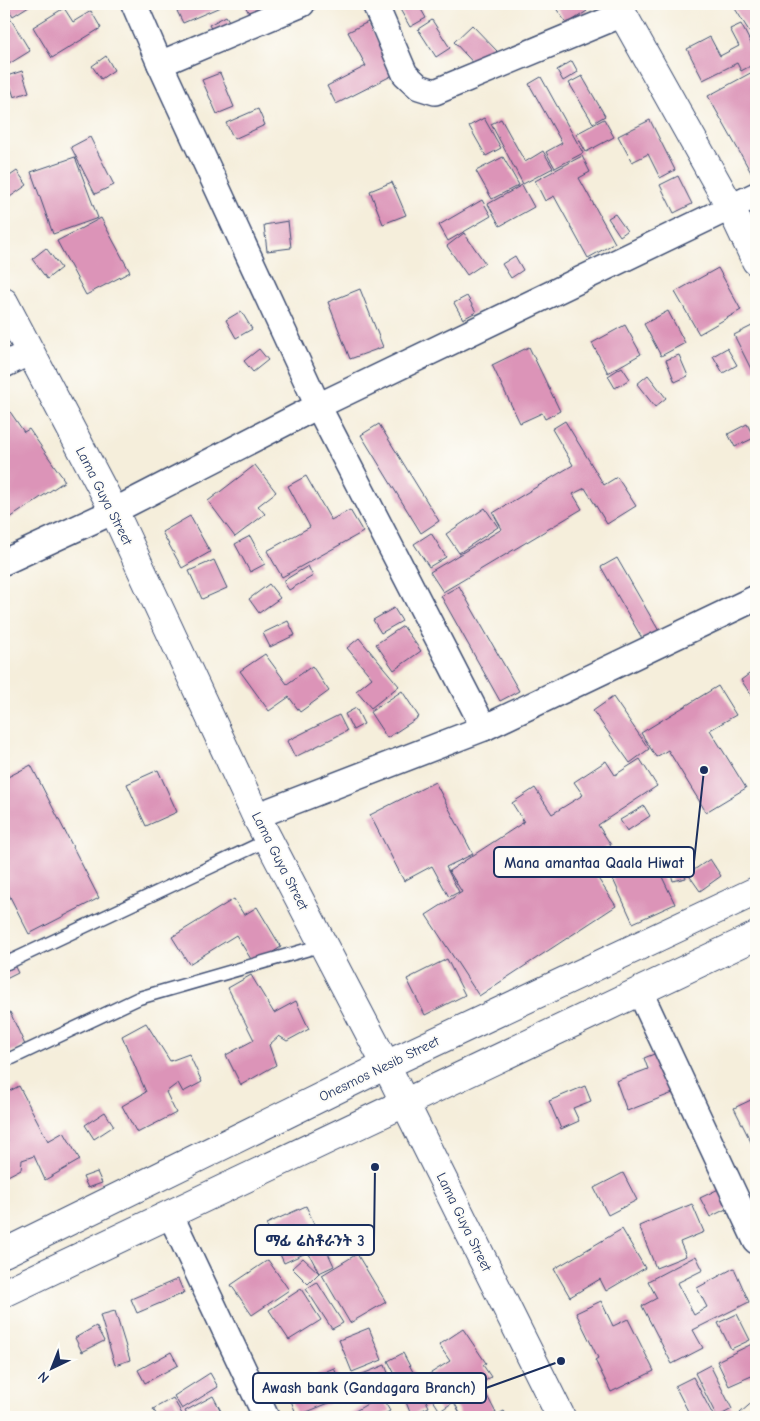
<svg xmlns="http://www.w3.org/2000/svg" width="760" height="1421" font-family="'Comic Neue','Noto Sans Ethiopic',sans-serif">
	<rect width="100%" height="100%" fill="#fdfcf7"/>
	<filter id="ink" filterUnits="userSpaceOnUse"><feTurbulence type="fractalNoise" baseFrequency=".02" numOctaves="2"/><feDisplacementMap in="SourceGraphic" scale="10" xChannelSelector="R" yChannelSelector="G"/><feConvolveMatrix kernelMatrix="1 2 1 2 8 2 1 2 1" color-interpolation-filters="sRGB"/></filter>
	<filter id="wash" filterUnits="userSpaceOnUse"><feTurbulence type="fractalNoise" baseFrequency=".0096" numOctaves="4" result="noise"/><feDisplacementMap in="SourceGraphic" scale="20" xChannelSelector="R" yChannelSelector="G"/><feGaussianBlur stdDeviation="1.12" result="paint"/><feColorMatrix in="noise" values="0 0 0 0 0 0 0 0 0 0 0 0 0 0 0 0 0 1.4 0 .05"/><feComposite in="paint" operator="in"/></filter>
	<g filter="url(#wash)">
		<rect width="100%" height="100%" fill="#f5eedb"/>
		<g id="blocks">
			<g fill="#dc94b8">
				<path d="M5,4H32L13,16Z"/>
				<path d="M194,4H227L183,23L177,11Z"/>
				<path d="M244,4H280L255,24Z"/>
				<path d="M397,4H418L426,18L410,27Z"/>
				<path d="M553,4H582L587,11L567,24Z"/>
				<path d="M740,4H756V42L734,7Z"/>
				<path d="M64,8L73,22L91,11L101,28L52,58L33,27Z"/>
				<path d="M7,13L30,51L4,67V15Z"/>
				<path d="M226,16L234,29L217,39L209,25Z"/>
				<path d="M432,20L450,48L436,57L418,29Z"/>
				<path d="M368,22L395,74L336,104L327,86L366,66L348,32Z"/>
				<path d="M741,24L756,53V63L741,71L737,63L703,80L687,49L710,37L720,56L739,46L730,29Z"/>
				<path d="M472,25L497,51L479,69L454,42Z"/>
				<path d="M106,56L114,70L101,79L92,66Z"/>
				<path d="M572,61L578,72L563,81L557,70Z"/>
				<path d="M756,70V174L753,176L708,96Z"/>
				<path d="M22,71L29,92L14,97L7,76Z"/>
				<path d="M220,73L234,107L217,114L202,80Z"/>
				<path d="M582,76L605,116L593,123L569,83Z"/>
				<path d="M541,77L583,153L555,168L546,152L562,143L529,84Z"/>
				<path d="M258,109L265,125L234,139L226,123Z"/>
				<path d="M484,118L501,148L486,156L469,126Z"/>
				<path d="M501,119L525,162L543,151L553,168L523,184L491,124Z"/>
				<path d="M604,119L614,137L586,152L576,134Z"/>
				<path d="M650,120L675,170L660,178L648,154L632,162L618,136Z"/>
				<path d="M90,137L114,185L95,194L71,147Z"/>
				<path d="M582,156L590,172L579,178L615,243L588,258L554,196L545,201L535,181Z"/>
				<path d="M75,157L98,218L53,234L31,172Z"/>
				<path d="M503,157L519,185L492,199L476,171Z"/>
				<path d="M17,171L27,185L7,199L4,193V180Z"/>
				<path d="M678,176L692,204L674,213L660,185Z"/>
				<path d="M392,182L406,215L383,224L370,191Z"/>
				<path d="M522,185L534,207L500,226L488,204Z"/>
				<path d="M482,200L491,216L448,241L439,225Z"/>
				<path d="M615,214L627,231L620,236L608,218Z"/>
				<path d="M101,218L130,272L86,295L57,241Z"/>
				<path d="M288,221L291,248L267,251L264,225Z"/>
				<path d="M464,233L485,263L467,275L447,246Z"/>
				<path d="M46,248L61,268L47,279L32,259Z"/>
				<path d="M515,256L523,270L511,278L502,264Z"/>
				<path d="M718,268L741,310L699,334L675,292Z"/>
				<path d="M360,289L383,347L350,359L328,302Z"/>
				<path d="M467,296L476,312L463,319L454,303Z"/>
				<path d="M241,311L252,329L236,338L226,320Z"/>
				<path d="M668,311L685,343L661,356L644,324Z"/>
				<path d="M625,325L641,354L608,373L592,343Z"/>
				<path d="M754,325L756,330V369L752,371L734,335Z"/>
				<path d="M529,347L560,411L545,419L542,413L520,423L492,365Z"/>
				<path d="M727,348L737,365L723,373L713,356Z"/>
				<path d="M259,349L268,360L253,372L244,361Z"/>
				<path d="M679,355L688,376L675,382L666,360Z"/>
				<path d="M622,367L630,379L615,388L608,376Z"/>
				<path d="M648,375L666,398L655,407L637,384Z"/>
				<path d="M4,403L24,432L29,429L65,481L4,522Z"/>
				<path d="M565,421L604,485L617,477L636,506L607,524L585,488L573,494L582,509L443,592L430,572L502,529L493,513L573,465L552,429Z"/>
				<path d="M379,424L439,521L421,533L361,435Z"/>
				<path d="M747,424L754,438L735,447L728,434Z"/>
				<path d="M255,465L276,492L258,506L265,514L235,537L208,501Z"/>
				<path d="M306,476L331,520L350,510L363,532L282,577L267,551L310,527L288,486Z"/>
				<path d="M485,508L498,527L459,553L446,534Z"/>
				<path d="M190,516L210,552L182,568L162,532Z"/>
				<path d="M431,533L446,557L429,567L414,544Z"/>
				<path d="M250,536L265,564L250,572L235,544Z"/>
				<path d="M617,558L659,631L643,640L601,567Z"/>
				<path d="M214,560L227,588L202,599L189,571Z"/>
				<path d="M308,566L313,576L289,590L283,581Z"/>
				<path d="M269,584L280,598L259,613L249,599Z"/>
				<path d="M459,586L519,691L500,701L441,596Z"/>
				<path d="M394,608L402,621L381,633L373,620Z"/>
				<path d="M288,621L295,635L270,647L263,633Z"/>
				<path d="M403,626L421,651L394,670L376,644Z"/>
				<path d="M359,638L399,686L371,708L356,691L372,678L347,648Z"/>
				<path d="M265,654L287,684L312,666L329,691L300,712L289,697L269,711L240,671Z"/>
				<path d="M756,669V702L741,680Z"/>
				<path d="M718,686L736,715L710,730L746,788L706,812L668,750L656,757L641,733Z"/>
				<path d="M402,691L419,717L387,738L370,712Z"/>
				<path d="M613,697L649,749L630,763L593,711Z"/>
				<path d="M356,708L364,724L353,730L345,714Z"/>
				<path d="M339,715L347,731L295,757L287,741Z"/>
				<path d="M640,759L657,786L598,825L611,845L586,860L616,906L479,996L426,915L462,892L449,871L524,822L512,803L535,788L552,814L583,795L574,782L606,761L615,775Z"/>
				<path d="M31,765L99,898L29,934L4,885V779Z"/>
				<path d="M158,770L177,812L146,826L127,784Z"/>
				<path d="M435,782L473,854L446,867L459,892L449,897L432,866L404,881L370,815Z"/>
				<path d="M644,806L650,816L627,831L620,820Z"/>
				<path d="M681,856L686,878L673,881L667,859Z"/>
				<path d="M653,858L675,904L633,923L612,877Z"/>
				<path d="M710,859L721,876L700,891L688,874Z"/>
				<path d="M234,899L244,915L257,907L281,947L254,964L236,935L189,964L172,937Z"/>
				<path d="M4,945L18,973L4,980Z"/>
				<path d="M447,959L465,995L425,1015L407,979Z"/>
				<path d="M251,975L274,1013L296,1001L309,1029L287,1041L279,1036L269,1045L276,1065L241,1085L226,1055L254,1040L228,988Z"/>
				<path d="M10,1012L25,1045L4,1055V1015Z"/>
				<path d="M146,1023L170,1061L189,1054L202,1082L183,1092L178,1083L166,1092L176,1113L137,1133L122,1106L146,1092L122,1036Z"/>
				<path d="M662,1051L678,1091L627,1111L616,1081L648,1069L644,1058Z"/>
				<path d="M19,1086L48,1141L64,1132L80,1160L45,1180L34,1156L22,1160L21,1169L4,1178V1143L8,1141L4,1130V1094Z"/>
				<path d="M585,1086L591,1101L573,1108L579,1121L561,1129L549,1101Z"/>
				<path d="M753,1099L756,1105V1152L734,1108Z"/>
				<path d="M105,1112L114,1126L94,1139L85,1125Z"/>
				<path d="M97,1172L102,1183L88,1188L83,1177Z"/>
				<path d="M623,1173L637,1200L608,1215L594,1188Z"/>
				<path d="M729,1184L738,1203L710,1217L700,1198Z"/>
				<path d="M692,1204L704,1232L680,1242L686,1256L656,1268L639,1226Z"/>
				<path d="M306,1206L334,1266L319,1273L308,1284L292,1268L303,1258L319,1273L308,1252L284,1263L266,1224Z"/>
				<path d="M622,1229L645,1268L606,1291L600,1279L570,1297L554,1269Z"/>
				<path d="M357,1254L386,1302L350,1323L322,1275Z"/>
				<path d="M696,1256L703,1270L677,1283L694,1315L707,1307L697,1288L734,1268L749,1302L693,1330L703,1348L672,1364L642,1306L657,1298L648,1281Z"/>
				<path d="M268,1260L289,1290L252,1315L231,1285Z"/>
				<path d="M178,1279L184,1293L137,1313L131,1299Z"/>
				<path d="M317,1282L343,1323L332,1329L306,1289Z"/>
				<path d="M301,1289L321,1320L289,1340L269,1310Z"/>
				<path d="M601,1301L613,1326L628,1319L654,1371L611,1392L595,1360L598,1358L576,1313Z"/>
				<path d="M115,1311L130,1360L115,1365L100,1315Z"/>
				<path d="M737,1314L750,1340L731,1349L718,1323Z"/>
				<path d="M96,1326L104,1341L82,1352L75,1338Z"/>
				<path d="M369,1328L382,1360L352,1372L339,1340Z"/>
				<path d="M463,1329L486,1363L483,1365L491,1377L440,1411L420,1380L450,1361L439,1345Z"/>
				<path d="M756,1342V1374L729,1386L717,1361Z"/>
				<path d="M171,1352L178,1365L145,1383L138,1370Z"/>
				<path d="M403,1353L422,1389L407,1397L388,1361Z"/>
				<path d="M385,1365L390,1378L297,1416L286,1388L334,1368L340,1383Z"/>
				<path d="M710,1365L732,1409L717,1417L695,1373Z"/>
				<path d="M210,1373L218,1387L182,1409L174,1396Z"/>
				<path d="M693,1377L714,1417H691L675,1386Z"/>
				<path d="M483,1388L496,1413L488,1417H462L454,1402Z"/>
				<path d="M423,1394L429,1407L411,1415L406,1402Z"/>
				<path d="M213,1396L224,1417H188L185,1411Z"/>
				<path d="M381,1396L390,1411L379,1417H345Z"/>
				<path d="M173,1398L182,1414L177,1417H158L153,1409Z"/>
				<path d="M756,1399V1417H743L740,1413Z"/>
				<path d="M504,1411L508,1417H493Z"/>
			</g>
		</g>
	</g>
	<g filter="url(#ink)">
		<use href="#blocks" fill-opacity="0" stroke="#3c4c71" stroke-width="1"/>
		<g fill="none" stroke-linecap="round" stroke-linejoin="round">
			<defs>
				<g id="service">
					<path d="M7,963L268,840"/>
					<path d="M12,1058L139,998L323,945"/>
				</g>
				<g id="minor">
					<path d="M134,4L160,64L318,406L484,728"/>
					<path d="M375,4L405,74L419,87L435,92L623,14"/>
					<path d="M160,64L302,4"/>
					<path d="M4,365L30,352"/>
					<path d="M4,562L114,511L318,406L756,195"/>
					<path d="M256,816L484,728L756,598"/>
					<path d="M640,992L756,1241"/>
					<path d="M170,1214L266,1417"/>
				</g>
				<g id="tertiary">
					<path d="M617,4L731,208L756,261"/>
					<path d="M4,302L114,511L256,816L386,1065L561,1417"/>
					<path d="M4,1253L386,1065L756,891"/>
					<path d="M4,1293L756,936"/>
				</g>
			</defs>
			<use href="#service" stroke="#3c4c71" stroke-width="15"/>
			<use href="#minor" stroke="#3c4c71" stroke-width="28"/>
			<use href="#tertiary" stroke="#3c4c71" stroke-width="30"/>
			<use href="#service" stroke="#fff" stroke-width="12"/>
			<use href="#minor" stroke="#fff" stroke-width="25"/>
			<use href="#tertiary" stroke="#fff" stroke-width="28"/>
		</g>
	</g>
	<g text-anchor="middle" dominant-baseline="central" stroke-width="4" stroke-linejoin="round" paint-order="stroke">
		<g font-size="14" fill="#1b2f5e" stroke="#fdfcf7">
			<text transform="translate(104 496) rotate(63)">Lama Guya Street</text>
			<text transform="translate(280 861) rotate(63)">Lama Guya Street</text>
			<text transform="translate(379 1069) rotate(-26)">Onesmos Nesib Street</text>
			<text transform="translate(464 1222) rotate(64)">Lama Guya Street</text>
		</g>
	</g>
	<path fill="none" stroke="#1b2f5e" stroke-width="2" d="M704 770L694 862M375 1167L374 1240M561 1361L486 1388"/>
	<g fill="#1b2f5e" stroke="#fdfcf7" stroke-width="2">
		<circle cx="704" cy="770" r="5"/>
		<circle cx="375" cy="1167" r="5"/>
		<circle cx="561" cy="1361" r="5"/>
	</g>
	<g fill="#fdfcf7" stroke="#1b2f5e" stroke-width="2">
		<rect x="494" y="847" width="200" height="30" rx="5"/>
		<rect x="255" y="1225" width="119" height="30" rx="5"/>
		<rect x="253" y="1373" width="233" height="30" rx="5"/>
	</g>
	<g font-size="15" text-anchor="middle" font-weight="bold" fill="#1b2f5e">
		<text x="594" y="868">Mana amantaa Qaala Hiwat</text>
		<text x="315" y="1246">ማፊ ሬስቶራንት 3</text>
		<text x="369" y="1393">Awash bank (Gandagara Branch)</text>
	</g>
	<rect width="760" height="1421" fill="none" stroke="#fdfcf7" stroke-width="20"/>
	<g transform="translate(52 1368) rotate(223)" stroke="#fdfcf7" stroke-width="4" paint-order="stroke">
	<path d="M0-4L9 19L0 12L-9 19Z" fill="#1b2f5e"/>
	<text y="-8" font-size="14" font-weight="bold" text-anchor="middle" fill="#1b2f5e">N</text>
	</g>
</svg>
